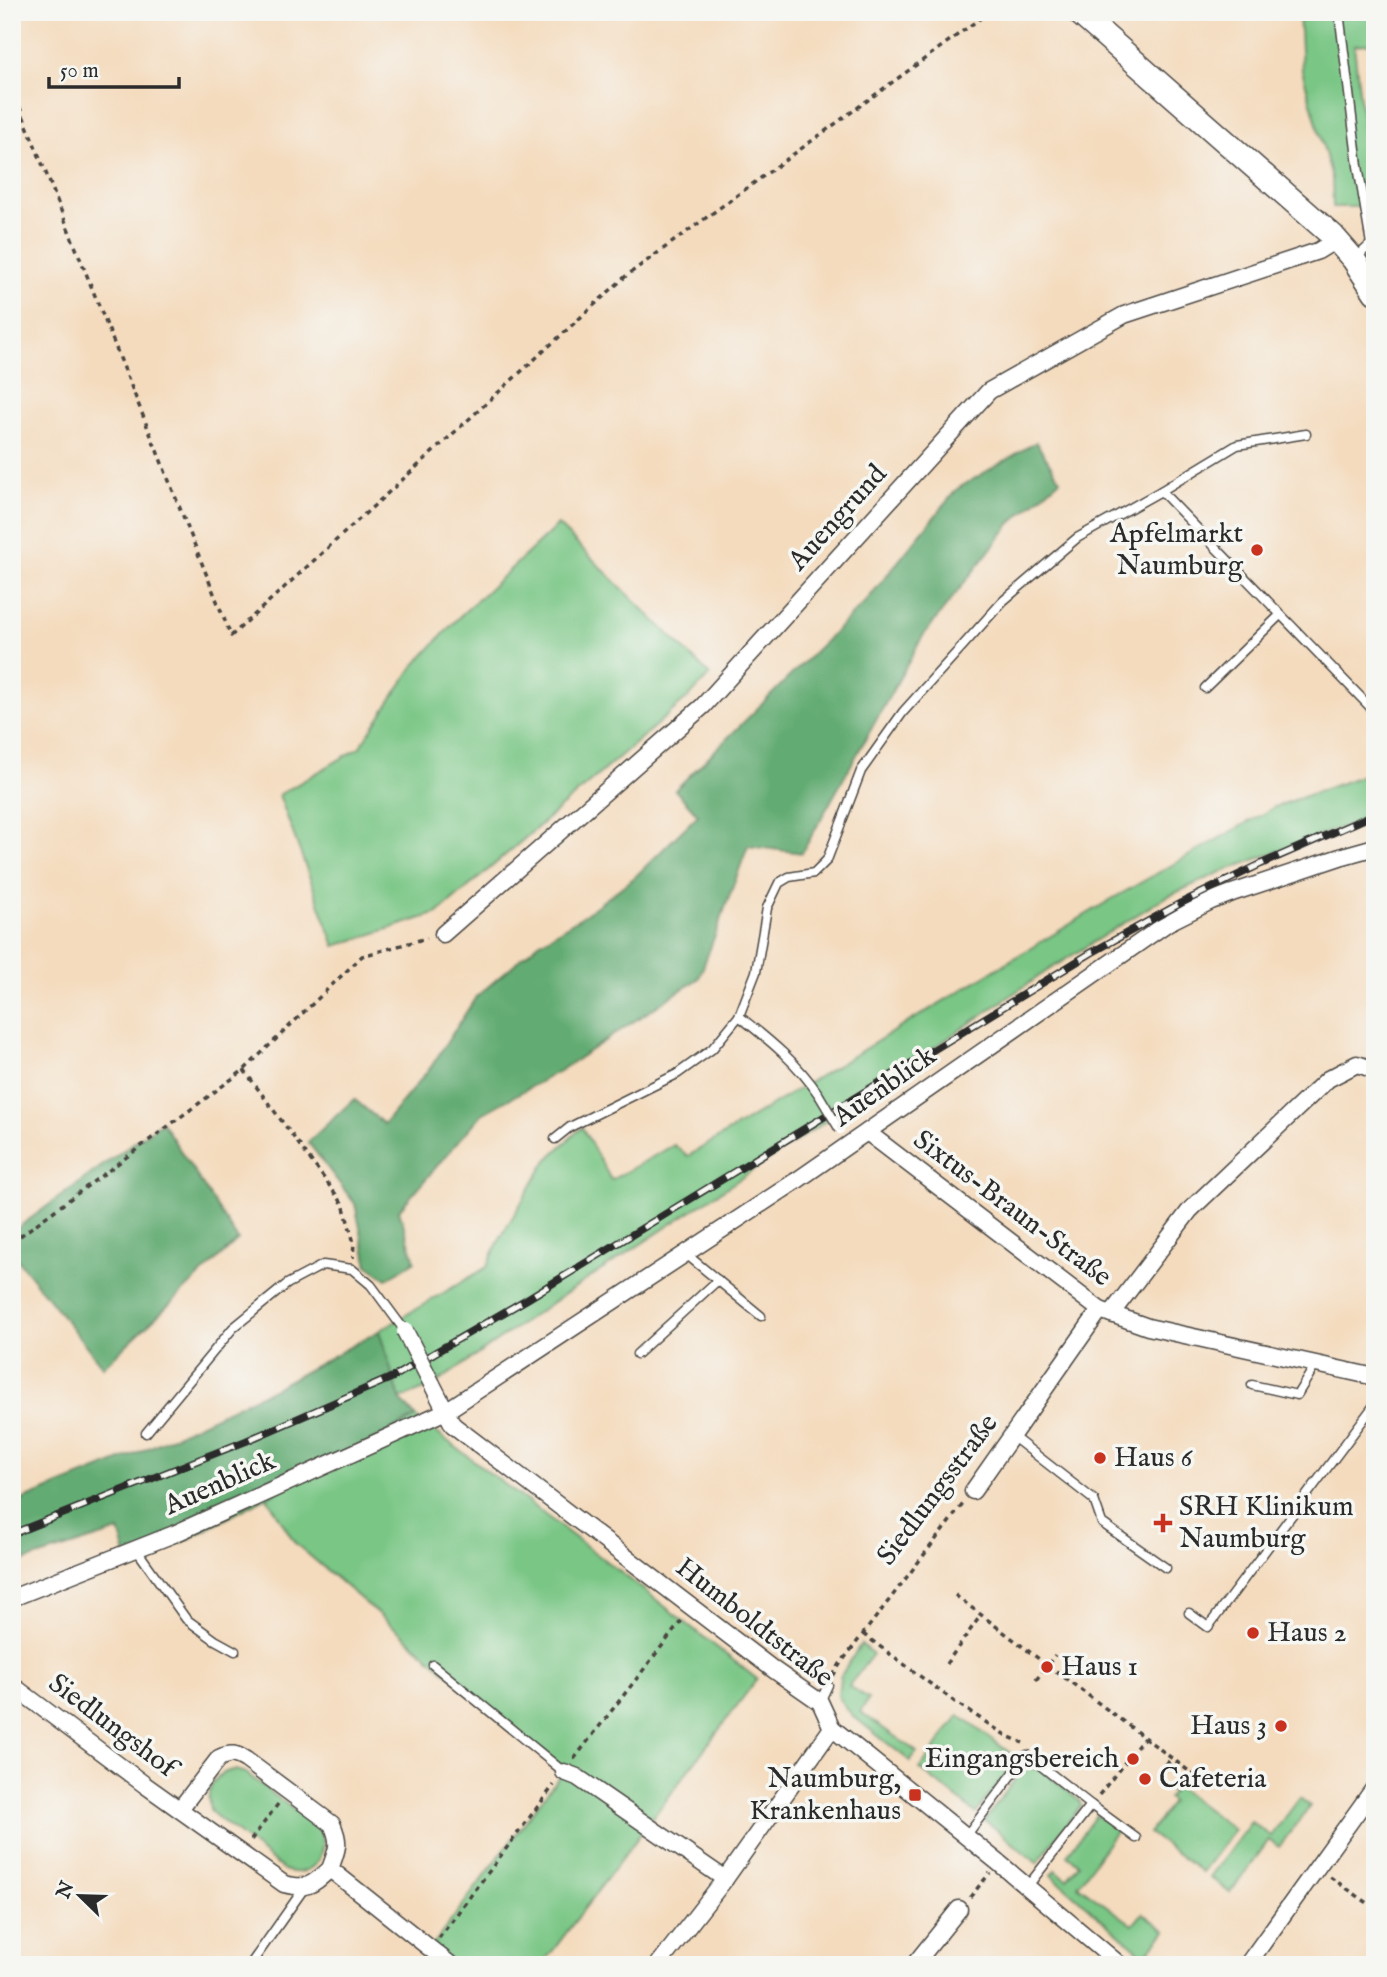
<svg xmlns="http://www.w3.org/2000/svg" width="1387" height="1977" font-family="'IM FELL English',serif">
	<rect width="100%" height="100%" fill="#f6f6f2"/>
	<filter id="ink" filterUnits="userSpaceOnUse"><feTurbulence type="fractalNoise" baseFrequency=".0143" numOctaves="2"/><feDisplacementMap in="SourceGraphic" scale="14" xChannelSelector="R" yChannelSelector="G"/><feConvolveMatrix kernelMatrix="1 2 1 2 8 2 1 2 1" color-interpolation-filters="sRGB"/></filter>
	<filter id="wash" filterUnits="userSpaceOnUse"><feTurbulence type="fractalNoise" baseFrequency=".00686" numOctaves="4" result="noise"/><feDisplacementMap in="SourceGraphic" scale="28" xChannelSelector="R" yChannelSelector="G"/><feGaussianBlur stdDeviation="1.57" result="paint"/><feColorMatrix in="noise" values="0 0 0 0 0 0 0 0 0 0 0 0 0 0 0 0 0 1.4 0 .05"/><feComposite in="paint" operator="in"/></filter>
	<g filter="url(#wash)">
		<rect width="100%" height="100%" fill="#f4dbbe"/>
		<g fill="#79c685" stroke="#527858" stroke-width="2">
			<path d="M1299,12H1375V43L1354,45L1372,207H1333L1332,178L1302,70Z"/>
			<path d="M558,525L710,675L691,695L438,913L335,946L279,795L359,748L412,668L459,617Z"/>
			<path d="M1375,771V815L1219,873L1164,898L1047,971L767,1161L553,1302L432,1386L400,1399L379,1331L487,1267L500,1238L547,1160L582,1127L611,1180L674,1145L688,1156L1110,900L1275,807Z"/>
			<path d="M416,1417L644,1590L757,1679L542,1965H418L563,1771L295,1543L267,1497Z"/>
			<path d="M861,1644L873,1654L849,1686L869,1699L860,1712L917,1752L910,1761L853,1716L844,1706L838,1695L840,1677Z"/>
			<path d="M959,1715L1018,1759L976,1813L920,1769Z"/>
			<path d="M1024,1767L1039,1768L1079,1800L1081,1805L1037,1863L985,1820Z"/>
			<path d="M235,1770L246,1773L320,1830C329,1855 312,1880 284,1870L211,1812C204,1793 213,1772 235,1770Z"/>
			<path d="M1172,1783L1234,1830L1202,1872L1149,1833L1172,1802L1168,1798L1172,1792L1167,1788Z"/>
			<path d="M1300,1798L1310,1806L1279,1847L1269,1840L1230,1893L1210,1877L1251,1822L1271,1836Z"/>
			<path d="M1096,1815L1117,1830L1078,1885L1133,1925L1143,1913L1166,1931L1144,1956L1051,1875L1055,1870L1067,1879L1079,1864L1067,1855Z"/>
		</g>
		<g fill="#62ab72" stroke="#466b4e" stroke-width="2">
			<path d="M1036,442L1060,480L1011,523L923,636L802,853L748,846L699,978L561,1070L482,1114L399,1210L415,1261L387,1279L368,1266L355,1204L308,1142L354,1099L384,1124L431,1067L476,997L539,943L586,914L636,876L698,815L675,790L867,600L957,489Z"/>
			<path d="M162,1122L238,1240L103,1367L12,1253V1232Z"/>
			<path d="M379,1331L400,1399L416,1417L185,1541L127,1558L119,1531L12,1565V1504L136,1454L275,1388Z"/>
		</g>
	</g>
	<g filter="url(#ink)">
		<g fill="none" stroke-linecap="round" stroke-linejoin="round">
			<defs>
				<g id="service">
					<path d="M1339,12L1358,166L1371,244L1355,259"/>
					<path d="M1161,491L1375,712"/>
					<path d="M1205,688L1280,615"/>
					<path d="M739,1016C769,1040 798,1063 819,1095"/>
					<path d="M555,1139L570,1127L677,1074L712,1049L739,1016L756,972L767,908L779,883L789,877L814,873L827,860L861,771L903,712L1003,601L1077,538L1161,491L1237,445L1306,434"/>
					<path d="M686,1254L761,1316"/>
					<path d="M637,1354L718,1280"/>
					<path d="M1252,1385L1297,1395L1316,1364"/>
					<path d="M146,1433L233,1328L287,1284L323,1265L352,1269L371,1285L405,1331"/>
					<path d="M1012,1436L1094,1500L1102,1523L1166,1568"/>
					<path d="M136,1549L186,1619L215,1640L235,1651"/>
					<path d="M1189,1613L1208,1627L1375,1404"/>
					<path d="M433,1665L564,1772"/>
					<path d="M820,1702L828,1685"/>
					<path d="M1091,1805L1136,1838"/>
					<path d="M966,1836L1027,1755L1091,1805L1027,1887"/>
					<path d="M250,1965L305,1887"/>
				</g>
				<g id="minor">
					<path d="M443,934L703,706L989,391L1124,315L1318,251L1336,240"/>
					<path d="M867,1132L1100,1310L1148,1327L1375,1377"/>
					<path d="M1111,1314L1190,1210L1328,1079L1357,1064L1375,1070"/>
					<path d="M432,1384L453,1425L774,1670L820,1702L832,1728L999,1863L1120,1965"/>
					<path d="M973,1491L1100,1310"/>
					<path d="M12,1598L174,1534L446,1411L799,1179L1169,922L1211,901L1232,893L1343,856L1375,847"/>
					<path d="M12,1685L145,1785L284,1884C308,1890 312,1885 330,1869"/>
					<path d="M564,1772L577,1777L725,1879"/>
					<path d="M180,1809L219,1758C231,1752 236,1754 246,1760L332,1824C341,1844 337,1849 330,1869L451,1965"/>
					<path d="M658,1965L725,1879L832,1728"/>
					<path d="M914,1965L959,1909"/>
					<path d="M1247,1965L1375,1787"/>
				</g>
				<path id="secondary" d="M1078,12L1333,236L1354,260L1375,292"/>
			</defs>
			<use href="#service" stroke="#494541" stroke-width="11"/>
			<use href="#minor" stroke="#494541" stroke-width="19"/>
			<use href="#secondary" stroke="#494541" stroke-width="26"/>
			<g stroke="#494541" stroke-width="3.5" stroke-dasharray="5 5" stroke-linecap="butt">
				<path d="M12,88L231,636L626,276L989,12"/>
				<path d="M244,1070L343,1204L354,1243L353,1258"/>
				<path d="M12,1242L244,1070L362,956L427,938"/>
				<path d="M955,1595L1047,1665"/>
				<path d="M863,1634L955,1702L1007,1736L1023,1743"/>
				<path d="M946,1664L981,1615"/>
				<path d="M1048,1665L1214,1790"/>
				<path d="M833,1676L840,1664L963,1504"/>
				<path d="M1036,1680L1055,1655"/>
				<path d="M574,1759L683,1619"/>
				<path d="M1167,1763L1174,1768"/>
				<path d="M1163,1768L1169,1774"/>
				<path d="M1164,1779L1158,1775L1171,1758"/>
				<path d="M1099,1795L1144,1738"/>
				<path d="M251,1840L278,1804"/>
				<path d="M1330,1877L1375,1908"/>
				<path d="M970,1897L990,1873"/>
				<path d="M439,1938L554,1785"/>
			</g>
			<use href="#service" stroke="#fff" stroke-width="8"/>
			<use href="#minor" stroke="#fff" stroke-width="16"/>
			<use href="#secondary" stroke="#fff" stroke-width="23"/>
			<defs>
				<path id="rail" d="M12,1534L246,1441L393,1377L527,1299L1091,953L1181,903L1261,864L1375,814"/>
			</defs>
			<use href="#rail" stroke="#2b2b2b" stroke-width="8"/>
			<use href="#rail" stroke="#f6f6f2" stroke-width="5" stroke-dasharray="16" stroke-linecap="butt"/>
			<defs>
				<path id="service-bridge" d="M819,1095L840,1130"/>
				<path id="minor-bridge" d="M405,1331L432,1384"/>
			</defs>
			<use href="#service-bridge" stroke="#494541" stroke-width="11" stroke-linecap="butt"/>
			<use href="#minor-bridge" stroke="#494541" stroke-width="19" stroke-linecap="butt"/>
			<use href="#service-bridge" stroke="#fff" stroke-width="8"/>
			<use href="#minor-bridge" stroke="#fff" stroke-width="16"/>
		</g>
	</g>
	<g fill="#c8321e" stroke="#f6f6f2" stroke-width="2.5">
		<circle cx="1257" cy="550" r="7"/>
		<circle cx="1100" cy="1458" r="7"/>
		<path d="M1159.5 1512.5h7v7h7v7h-7v7h-7v-7h-7v-7h7z"/>
		<circle cx="1253" cy="1633" r="7"/>
		<circle cx="1047" cy="1667" r="7"/>
		<circle cx="1281" cy="1726" r="7"/>
		<circle cx="1133" cy="1759" r="7"/>
		<circle cx="1145" cy="1779" r="7"/>
		<rect x="908" y="1788" width="14" height="14" rx="3.5"/>
	</g>
	<g text-anchor="middle" dominant-baseline="central" stroke-width="7" stroke-linejoin="round" paint-order="stroke">
		<g font-size="28" fill="#2b2b2b" stroke="#f6f6f2">
			<text transform="translate(838 518) rotate(-48)">Auengrund</text>
			<text transform="translate(885 1087) rotate(-35)">Auenblick</text>
			<text transform="translate(1012 1209) rotate(37)">Sixtus-Braun-Straße</text>
			<text transform="translate(220 1484) rotate(-24)">Auenblick</text>
			<text transform="translate(938 1490) rotate(-53)">Siedlungsstraße</text>
			<text transform="translate(754 1623) rotate(38)">Humboldtstraße</text>
			<text transform="translate(112 1726) rotate(37)">Siedlungshof</text>
		</g>
		<g font-size="28" fill="#2b2b2b" stroke="#f6f6f2" text-anchor="start">
			<text x="1243" y="534" text-anchor="end">Apfelmarkt<tspan x="1243" dy="32">Naumburg</tspan></text>
			<text x="1114" y="1458">Haus 6</text>
			<text x="1179" y="1507">SRH Klinikum<tspan x="1179" dy="32">Naumburg</tspan></text>
			<text x="1267" y="1633">Haus 2</text>
			<text x="1061" y="1667">Haus 1</text>
			<text x="1267" y="1726" text-anchor="end">Haus 3</text>
			<text x="1119" y="1759" text-anchor="end">Eingangsbereich</text>
			<text x="901" y="1779" text-anchor="end">Naumburg,<tspan x="901" dy="32">Krankenhaus</tspan></text>
			<text x="1159" y="1779">Cafeteria</text>
		</g>
	</g>
	<rect width="1387" height="1977" fill="none" stroke="#f6f6f2" stroke-width="42"/>
	<g transform="translate(80 1896) rotate(293)" stroke="#f6f6f2" stroke-width="5" paint-order="stroke">
	<path d="M0-5L12 26L0 18L-12 26Z" fill="#2b2b2b"/>
	<text y="-10" font-size="19" font-weight="bold" text-anchor="middle" fill="#2b2b2b">N</text>
	</g>
	<path d="M49 77v10h130v-10" fill="none" stroke="#2b2b2b" stroke-width="3.5"/>
	<text x="60" y="77" font-size="21" fill="#2b2b2b" stroke="#f6f6f2" stroke-width="5" paint-order="stroke">50 m</text>
</svg>
